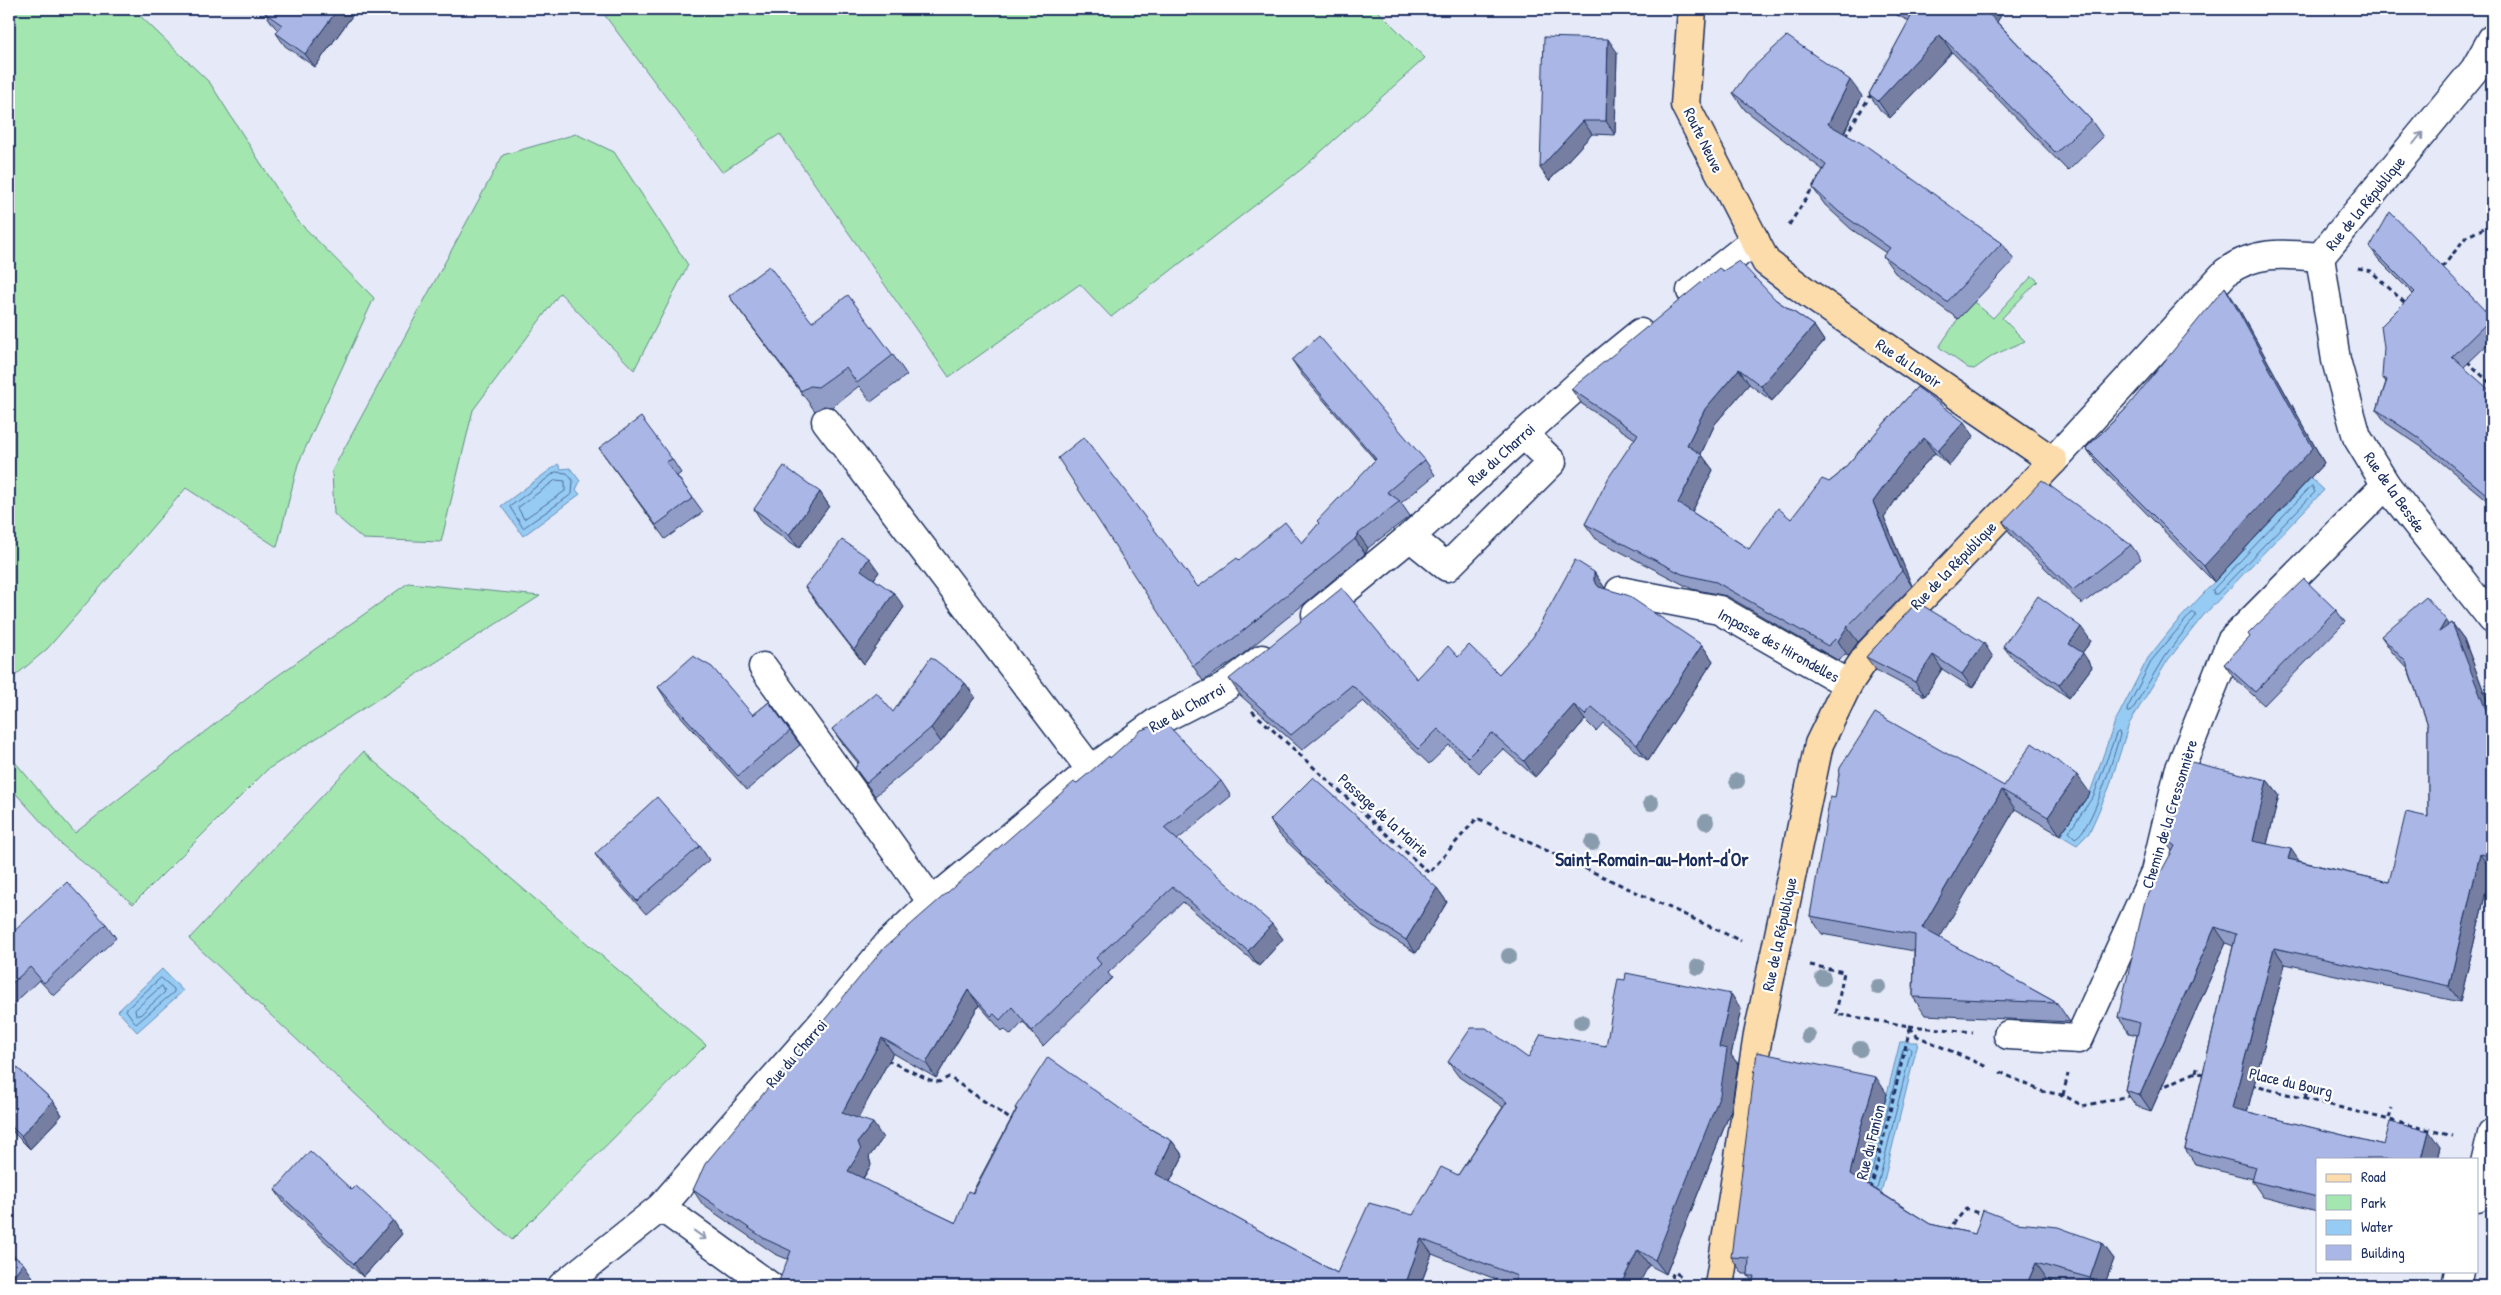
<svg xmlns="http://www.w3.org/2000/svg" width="2501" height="1295" font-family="'Patrick Hand',sans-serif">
	<rect width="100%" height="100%" fill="#e5e9f8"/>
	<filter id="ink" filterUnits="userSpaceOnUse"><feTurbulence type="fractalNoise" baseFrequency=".02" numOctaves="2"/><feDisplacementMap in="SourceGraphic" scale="10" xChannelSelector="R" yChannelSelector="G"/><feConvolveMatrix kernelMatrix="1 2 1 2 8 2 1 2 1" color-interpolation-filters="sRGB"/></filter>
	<g filter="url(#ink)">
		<g fill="#a4e6b0" stroke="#608a87">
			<path d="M9,9H133L210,83L296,219L374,298L298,464L277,547L186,488L47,649L9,681Z"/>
			<path d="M600,9H1376L1425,58L1303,168L1111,317L1080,284L949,377L780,134L722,172Z"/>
			<path d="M576,134L614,152L688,265L634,370L560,293L473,410L441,542L363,539L334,514L332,471L503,155Z"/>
			<path d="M2032,276L2038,281L2002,318L2025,341L1994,355L1974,369L1968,368L1939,347L1958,319L1974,302L1993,318Z"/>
			<path d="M408,583L540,596L268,769L133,904L62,845L9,786V755L75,833L266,684Z"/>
			<path d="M363,752L706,1045L512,1240L189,939Z"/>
		</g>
		<g fill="#96cbf4" stroke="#658db8">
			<path d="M558,464L561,469L570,468L580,481L576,490L580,494L523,536L501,506Z"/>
			<path d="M2311,478L2324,490L2203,616L2168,660L2129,724L2109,788L2089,833L2077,845L2060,835L2090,793L2115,722L2148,658L2176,623Z"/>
			<path d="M162,969L183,991L137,1032L118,1011Z"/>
			<path d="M1900,1042H1918L1879,1201L1829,1286L1887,1094Z"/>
		</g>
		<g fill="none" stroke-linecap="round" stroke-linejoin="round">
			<g stroke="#4c6d9a" stroke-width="1">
				<path d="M556,472L567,473L573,481L572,494L523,528L510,507Z"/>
				<path d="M556,480L565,481V491L524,519L518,508Z"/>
				<path d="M2312,486L2315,492L2217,594H2214L2213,590Z"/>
				<path d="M2192,613H2195L2196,616L2164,657L2131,712H2128L2127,709L2152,660Z"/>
				<path d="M2119,732L2120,735C2114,755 2092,831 2075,838L2069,832L2094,795L2116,734Z"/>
				<path d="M161,978L174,989V992L136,1024L126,1010Z"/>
				<path d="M162,986L165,992L140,1015H136L135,1010Z"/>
				<path d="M1869,1184L1903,1049L1909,1047L1911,1050L1877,1189"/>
			</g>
			<defs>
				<g id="minor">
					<path d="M2320,257L2336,360L2357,437L2386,485L2492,619"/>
					<path d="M2320,257L2475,69L2492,39"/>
					<path d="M1691,291L1755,240"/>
					<path d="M826,421L1091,770"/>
					<path d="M2053,461L2226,272C2256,250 2285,254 2320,257"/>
					<path d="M1410,537L1447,567L1552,462L1523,434"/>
					<path d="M1620,591L1719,610L1848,684"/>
					<path d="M1316,614L1410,537L1597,368L1640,333"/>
					<path d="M763,667L932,902"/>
					<path d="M2008,1035L2079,1039L2155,872L2179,771L2231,641L2386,485"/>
					<path d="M2477,1198L2492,1134"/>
					<path d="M661,1207L770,1286"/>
					<path d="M562,1286L661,1207L833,1011L888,944L932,902L1091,770L1158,721L1225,687L1262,659"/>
					<path d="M2456,1286L2459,1271"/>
				</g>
				<path id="major" d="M1692,9L1685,105L1766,262L1809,294L2053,461L1869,653L1848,684L1819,744L1758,1035L1719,1286"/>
			</defs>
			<use href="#minor" stroke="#1b2f5e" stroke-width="31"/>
			<use href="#major" stroke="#1b2f5e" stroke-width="31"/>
			<g stroke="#1b2f5e" stroke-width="3" stroke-dasharray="5 4" stroke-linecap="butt">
				<path d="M1845,136L1872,93"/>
				<path d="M1789,225L1819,178"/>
				<path d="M2358,268L2371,271L2406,304"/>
				<path d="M2442,268L2466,237L2492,224"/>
				<path d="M2467,361L2492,385"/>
				<path d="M1252,711L1429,873L1477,818L1741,941"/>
				<path d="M1810,965L1844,972L1836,1014L1909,1026L1917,1036L1987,1067"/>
				<path d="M1909,1026L1973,1032"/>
				<path d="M887,1060L930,1080L939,1082L949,1077L1013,1121"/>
				<path d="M2000,1072L2041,1091L2063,1095L2083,1106L2133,1095"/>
				<path d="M2196,1072L2198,1064"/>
				<path d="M2251,1085L2453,1136"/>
				<path d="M2158,1089L2196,1072L2206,1075"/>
				<path d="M2063,1095L2068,1074"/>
				<path d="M2305,1098L2308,1088"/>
				<path d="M2389,1118L2392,1108"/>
				<path d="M1867,1149L1880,1152"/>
				<path d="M1871,1190L1910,1028"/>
				<path d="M1947,1231L1966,1209L1984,1215"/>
				<path d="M1667,1286L1674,1272L1683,1277"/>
			</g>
			<use href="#minor" stroke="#fff" stroke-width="28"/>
			<use href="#major" stroke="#fddcac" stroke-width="28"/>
		</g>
		<g fill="#899cae">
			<circle cx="1737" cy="781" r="8"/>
			<circle cx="1651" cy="803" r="8"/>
			<circle cx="1706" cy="822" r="8"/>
			<circle cx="1592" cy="843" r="8"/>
			<circle cx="1509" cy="956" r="8"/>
			<circle cx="1698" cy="967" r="8"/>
			<circle cx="1823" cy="978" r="8"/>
			<circle cx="1878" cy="987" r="8"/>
			<circle cx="1581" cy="1022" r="8"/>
			<circle cx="1808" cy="1036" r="8"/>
			<circle cx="1860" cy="1049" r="8"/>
		</g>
		<g fill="#919dc6" stroke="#1b2f5e">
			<path d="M357,9L315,67L285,46L276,33L278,30L274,26L265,13Z"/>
			<path d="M1885,9H2005L1997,22L2091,120L2103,137L2068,171L1952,52L1890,118L1881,111L1869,94L1909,21Z"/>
			<path d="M1617,52L1615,135L1592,134L1549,181Z"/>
			<path d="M1733,93L1862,96L1844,133L2002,243L2014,260L1958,319L1895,273L1883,256L1886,253L1851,229L1825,205L1813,188L1823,170L1745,110Z"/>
			<path d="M2370,247L2492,318V340L2464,367L2489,502L2429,452L2386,423L2377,410L2386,382L2382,377L2413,294L2379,260Z"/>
			<path d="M1723,271L1776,300L1814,326L1824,341L1772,401L1749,384L1715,424L1701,454L1702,455L1713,470L1692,512L1749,549L1791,519L1829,482L1838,475L1917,387L1974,436L1949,466L1935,453L1908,482L1884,517L1912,586L1858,642L1848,656L1845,654L1839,661L1727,596L1692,589L1596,539L1585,524L1635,439L1582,404L1571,389Z"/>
			<path d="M729,296L812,322L893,355L907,375L871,402L859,386L832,407L824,406L815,411L743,315Z"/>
			<path d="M2235,302L2324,463L2214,582L2097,463L2086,448Z"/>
			<path d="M1292,360L1425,460L1435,475L1401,503L1410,516L1368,548L1365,554L1238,658L1203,681L1193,666L1198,587L1302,543L1375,460L1302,375Z"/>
			<path d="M599,448L672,459L681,473L677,476L703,512L665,539Z"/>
			<path d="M820,492L829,506L799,548L763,523L754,509Z"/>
			<path d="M2003,522L2131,545L2141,559L2082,604L2012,536Z"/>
			<path d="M879,572L874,579L904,607L864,664L815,601L805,587Z"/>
			<path d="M1594,572L1605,589L1702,645L1713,661L1648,761L1603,723L1596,731L1585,720L1535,777L1503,749L1479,773L1449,745L1429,764L1363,701L1302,750L1240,695L1229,679H1417L1458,657L1499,674Z"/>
			<path d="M1917,602L1993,657L1972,688L1942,669L1925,696L1876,670L1866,657Z"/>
			<path d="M2336,610L2345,622L2264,705L2233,677L2224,664Z"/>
			<path d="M2452,623L2464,639L2492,713V870H2491L2460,1002L2285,964L2247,1112L2384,1145L2440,1147L2437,1159H2317V1211L2263,1197L2252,1181L2253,1179L2196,1165L2185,1149L2233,946L2226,943L2151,1111L2136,1106L2125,1090L2137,1035L2129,1033L2118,1017L2172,851L2164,839L2267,780L2279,795L2267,844L2299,861L2389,882L2428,817V725L2408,669L2392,652L2381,636L2449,625Z"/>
			<path d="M2091,641L2082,653L2092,667L2069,698L2013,659L2003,646Z"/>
			<path d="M965,683L975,697L941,742L875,796L855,768L858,763L842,743L832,729L893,712Z"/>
			<path d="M658,687L753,715L769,702L800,745L747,790L667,701Z"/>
			<path d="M1110,758L1221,781L1231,796L1177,840L1283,939L1259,966L1183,902L1108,973L1112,978L1043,1046L1023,1022L1011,1035L1004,1029L1002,1031L979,1005L936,1078L893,1053L858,1118L883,1138L869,1157L871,1165L863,1179L956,1223L1016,1110L1015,1108L1140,1123L1172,1141L1183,1156L1170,1182L1337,1273L1413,1215L1458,1175L1503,1107L1459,1077L1448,1062L1528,1058L1606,1046L1731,994L1741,1009L1731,1055L1738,1064L1731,1110L1666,1274L1649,1265L1513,1286L1432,1254L1420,1286L787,1259L775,1254L703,1205L693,1190L1077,783Z"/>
			<path d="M2004,786L2090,793L2060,835L2015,809L1939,938L2057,1003L2070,1022L1925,1015L1913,997L1914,951L1822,934L1810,916L1835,798Z"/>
			<path d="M1270,820L1437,888L1447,902L1416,953L1373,926L1310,867L1303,857L1279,834Z"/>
			<path d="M700,846L709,860L646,914L604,867L595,854Z"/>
			<path d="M106,924L116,938L54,996L39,980L10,1007L9,1006V936Z"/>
			<path d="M9,1060L53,1101L62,1115L30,1149L9,1128Z"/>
			<path d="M1887,1094L1872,1146L1864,1182L1930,1224L1975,1234L2017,1223L2102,1243L2114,1259L2104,1286H2072L2047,1279L1753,1282L1748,1276V1274H1743L1731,1257Z"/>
			<path d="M275,1190H352L402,1234L363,1277L284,1203Z"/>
		</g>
		<g fill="#767fa1" stroke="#1b2f5e">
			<path d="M338,9H357L315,67L305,54Z"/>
			<path d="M1984,9H2005L1995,25Z"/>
			<path d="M1940,35L1952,52L1890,118L1878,101Z"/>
			<path d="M1608,39L1617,52L1615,135L1606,121Z"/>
			<path d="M1850,80L1862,96L1840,140L1828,124Z"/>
			<path d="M1583,121L1592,134L1549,181L1540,168Z"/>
			<path d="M2225,287L2235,302L2324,463L2214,582L2204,566Z"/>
			<path d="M1814,326L1824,341L1772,401L1761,386Z"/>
			<path d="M1739,369L1749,384L1715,424L1698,460L1687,445L1705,409Z"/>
			<path d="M1964,422L1974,436L1949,466L1938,451Z"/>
			<path d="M1924,438L1935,453L1908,482L1884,517L1912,586L1902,571L1873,502L1898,467Z"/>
			<path d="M1702,455L1713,470L1689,518L1678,503Z"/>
			<path d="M820,492L829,506L799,548L789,535Z"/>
			<path d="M1358,534L1368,548L1365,554L1355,539Z"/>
			<path d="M869,558L879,572L870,584L861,570Z"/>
			<path d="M1594,572L1605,588V597L1594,581Z"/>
			<path d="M894,593L904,607L864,664L854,650Z"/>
			<path d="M2446,620L2457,636L2439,632Z"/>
			<path d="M2452,623L2464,639L2492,713V861L2489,856Z"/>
			<path d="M1847,627L1858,642L1848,656L1838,641Z"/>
			<path d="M2081,627L2091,641L2078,658L2069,644Z"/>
			<path d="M1984,643L1993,657L1972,688L1962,674Z"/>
			<path d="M1702,645L1713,661L1648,761L1637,745Z"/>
			<path d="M2083,653L2092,667L2069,698L2059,685Z"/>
			<path d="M1933,655L1942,669L1925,696L1915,682Z"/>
			<path d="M965,683L975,697L941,742L931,728Z"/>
			<path d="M1574,705L1585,720L1535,777L1524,761Z"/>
			<path d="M2077,775L2090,793L2060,835L2048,817Z"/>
			<path d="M2267,780L2279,795L2264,857L2253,841Z"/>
			<path d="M2002,790L2015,809L1935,946L1922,928Z"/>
			<path d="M2291,849L2302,865L2288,859Z"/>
			<path d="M2480,854L2491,870L2460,1002L2449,986Z"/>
			<path d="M1437,888L1447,902L1416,953L1406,940Z"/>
			<path d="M1272,924L1283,939L1259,966L1248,951Z"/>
			<path d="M2215,927L2226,943L2151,1111L2140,1095Z"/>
			<path d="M2274,948L2285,964L2244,1124L2232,1108Z"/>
			<path d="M968,990L979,1005L936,1078L926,1063Z"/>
			<path d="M1731,994L1741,1009L1731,1055L1738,1064L1731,1110L1666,1274L1655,1260L1719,1047Z"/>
			<path d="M882,1038L893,1053L853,1128L842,1113Z"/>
			<path d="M1876,1077L1887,1094L1872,1146L1862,1190L1850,1174L1860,1130Z"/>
			<path d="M53,1101L62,1115L30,1149L21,1136Z"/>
			<path d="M873,1123L883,1138L869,1157L871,1165L858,1186L848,1171L858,1142Z"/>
			<path d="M2429,1131L2440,1147L2437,1159H2422Z"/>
			<path d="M1172,1141L1183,1156L1166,1189L1156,1174Z"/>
			<path d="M393,1220L402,1234L363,1277L354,1264Z"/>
			<path d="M1421,1239L1432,1254L1420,1286H1405Z"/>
			<path d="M2102,1243L2114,1259L2104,1286H2096L2090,1278Z"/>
			<path d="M1638,1250L1649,1265L1638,1286H1620Z"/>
			<path d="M23,1263L33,1277L26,1286H9V1282Z"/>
			<path d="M2036,1263L2047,1279L2044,1286H2026Z"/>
		</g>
		<g fill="#a9b6e6" stroke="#1b2f5e">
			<path d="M268,9H338L305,54L276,33L282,25L265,13Z"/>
			<path d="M1905,9H1984L2091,120L2056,153L1940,35L1878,101L1869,94L1913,13Z"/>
			<path d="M1787,36L1850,80L1828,124L1868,147L2002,243L1947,302L1883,256L1890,248L1839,212L1813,188L1826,165L1733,93L1748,72Z"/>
			<path d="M1544,37L1608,39L1606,121H1583L1540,168Z"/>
			<path d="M2390,212L2492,318L2452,357L2492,392V509L2485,493L2420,439L2377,410L2387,380L2382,377L2384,348L2381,326L2415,292L2370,247Z"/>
			<path d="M1739,261L1776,300L1814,326L1761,386L1739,369L1705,409L1687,445L1702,455L1678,503L1749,549L1778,508L1791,519L1822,479L1829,482L1838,475L1917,387L1964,422L1938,451L1924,438L1898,467L1873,502L1902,571L1847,627L1838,641L1835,639L1828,646L1716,582L1682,574L1585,524L1609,477L1638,434L1571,389L1719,268L1723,271Z"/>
			<path d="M769,266L812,322L848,295L893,355L857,383L846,367L818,387L810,386L801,391L729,296Z"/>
			<path d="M2225,287L2313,448L2204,566L2086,448L2124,411Z"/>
			<path d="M1319,336L1425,460L1387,492L1400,501L1358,534L1355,539L1228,643L1193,666L1058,458L1084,437L1198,587L1237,558L1239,560L1285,522L1302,543L1319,523L1317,521L1376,459L1292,360Z"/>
			<path d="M641,417L672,459L666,462L693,498L656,525L599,448Z"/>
			<path d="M784,466L820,492L789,535L754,509Z"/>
			<path d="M2042,480L2131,545L2073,590L2003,522Z"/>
			<path d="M842,540L869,558L861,570L894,593L854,650L805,587Z"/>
			<path d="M1575,560L1594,572V581L1599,587L1627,595L1702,645L1637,745L1592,707L1585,715L1574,705L1524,761L1492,733L1468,757L1438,729L1418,749L1352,685L1291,735L1229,679L1342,588L1417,679L1448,646L1458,657L1469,645L1499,674L1533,637Z"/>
			<path d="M2304,579L2336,610L2255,692L2224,664L2250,637L2248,634Z"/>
			<path d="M2038,596L2081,627L2069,644L2083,653L2059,685L2003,646Z"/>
			<path d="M2426,597L2446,620L2439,632L2452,623L2488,715L2489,856L2480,854L2449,986L2274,948L2232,1108L2384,1145L2390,1122L2429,1131L2422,1159H2317V1197L2252,1181L2256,1167L2185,1149L2236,934L2215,927L2140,1095L2125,1090L2140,1023L2118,1017L2145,901L2175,846L2164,839L2183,760L2267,780L2253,841L2291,849L2288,859L2389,882L2406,812L2428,817V725L2406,662L2381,636Z"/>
			<path d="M1917,602L1984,643L1962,674L1933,655L1915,682L1866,657Z"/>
			<path d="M693,656L712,667L753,715L769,702L790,731L738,776L658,687Z"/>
			<path d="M931,657L965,683L931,728L866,783L855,768L859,762L832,729L876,692L893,712Z"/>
			<path d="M1875,713L2004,786L2032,743L2077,775L2048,817L2002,790L1922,928L2057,1003L1913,997L1915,935L1810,916L1830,797L1835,798L1840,768Z"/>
			<path d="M1165,722L1221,781L1164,828L1272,924L1248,951L1173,887L1096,958L1101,964L1032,1031L1012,1007L1000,1020L994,1014L991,1016L968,990L926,1063L882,1038L842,1113L873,1123L858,1142L861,1150L848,1171L956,1223L968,1191L973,1193L1017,1109L1015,1108L1048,1057L1140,1123L1172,1141L1156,1174L1337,1273L1369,1203L1413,1215L1441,1167L1458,1175L1507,1102L1448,1062L1471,1028H1486L1528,1058L1541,1034L1606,1046L1618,979L1625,980L1626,973L1731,994L1719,1047L1727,1049L1720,1095L1655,1260L1638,1250L1620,1286H1512L1517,1276L1421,1239L1405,1286H777L791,1251L765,1239L693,1190L705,1164L884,948L1074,782L1077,783L1109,756L1110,758L1141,730Z"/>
			<path d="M1313,777L1437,888L1406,940L1364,913L1300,853L1301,852L1270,820Z"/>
			<path d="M657,797L700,846L637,901L595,854Z"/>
			<path d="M67,882L106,924L44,983L30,967L9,986V936Z"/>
			<path d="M1757,1052L1876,1077L1860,1130L1850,1174L1930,1224L1975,1234L1983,1210L2017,1223L2058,1227L2102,1243L2090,1278L2036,1263L2026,1286H1752L1754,1276H1748L1749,1258L1731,1257Z"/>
			<path d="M9,1060L53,1101L21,1136L9,1124Z"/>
			<path d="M310,1151L352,1190L356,1186L393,1220L354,1264L275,1190Z"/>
			<path d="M9,1252L23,1263L9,1282Z"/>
			<path d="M2492,1277V1286H2490Z"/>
		</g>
		<defs><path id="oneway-shaft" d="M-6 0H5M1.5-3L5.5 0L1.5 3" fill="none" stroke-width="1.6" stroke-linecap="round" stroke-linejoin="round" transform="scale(1.25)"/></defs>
		<g stroke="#8d97ae">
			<use href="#oneway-shaft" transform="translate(2418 138) rotate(-51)"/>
			<use href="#oneway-shaft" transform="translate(700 1235) rotate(36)"/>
		</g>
	</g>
	<g text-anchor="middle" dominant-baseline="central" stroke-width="4.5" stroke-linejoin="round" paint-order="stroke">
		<g font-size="16" fill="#1b2f5e" stroke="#fff">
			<text transform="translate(1704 140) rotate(64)">Route Neuve</text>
			<text transform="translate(2365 203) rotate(-51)">Rue de la République</text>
			<text transform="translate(1909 363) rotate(34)">Rue du Lavoir</text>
			<text transform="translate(1501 454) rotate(-42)">Rue du Charroi</text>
			<text transform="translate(2395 492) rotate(55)">Rue de la Bessée</text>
			<text transform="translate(1953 565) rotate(-46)">Rue de la République</text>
			<text transform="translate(1779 645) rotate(29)">Impasse des Hirondelles</text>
			<text transform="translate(1187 707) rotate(-29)">Rue du Charroi</text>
			<text transform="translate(2169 814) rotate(-73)">Chemin de la Cressonnière</text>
			<text transform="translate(1384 815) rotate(42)">Passage de la Mairie</text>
			<text transform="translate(1779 934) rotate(-78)">Rue de la République</text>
			<text transform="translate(796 1053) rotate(-49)">Rue du Charroi</text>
			<text transform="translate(2291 1082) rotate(13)">Place du Bourg</text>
			<text transform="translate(1870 1142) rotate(-76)">Rue du Fanion</text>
		</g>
		<g font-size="19" font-weight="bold" fill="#1b2f5e" stroke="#fff">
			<text x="1652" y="859">Saint-Romain-au-Mont-d'Or</text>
		</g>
	</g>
	<rect width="2501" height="1295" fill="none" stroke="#fff" stroke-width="30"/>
	<rect x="15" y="15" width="2471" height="1265" fill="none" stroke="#1b2f5e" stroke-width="2" filter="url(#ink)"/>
	<rect x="2316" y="1158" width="162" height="115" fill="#ffffff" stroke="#a4acbf"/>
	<rect x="2326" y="1174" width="25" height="8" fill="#fddcac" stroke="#a4acbf"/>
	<text x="2361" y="1182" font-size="15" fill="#1b2f5e">Road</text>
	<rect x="2326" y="1195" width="25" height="15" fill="#a4e6b0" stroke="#a4acbf"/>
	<text x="2361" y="1208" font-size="15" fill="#1b2f5e">Park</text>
	<rect x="2326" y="1220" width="25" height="15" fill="#96cbf4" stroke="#a4acbf"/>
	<text x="2361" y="1232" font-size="15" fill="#1b2f5e">Water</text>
	<rect x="2326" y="1245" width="25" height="15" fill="#a9b6e6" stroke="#a4acbf"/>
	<text x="2361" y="1258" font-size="15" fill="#1b2f5e">Building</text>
</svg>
